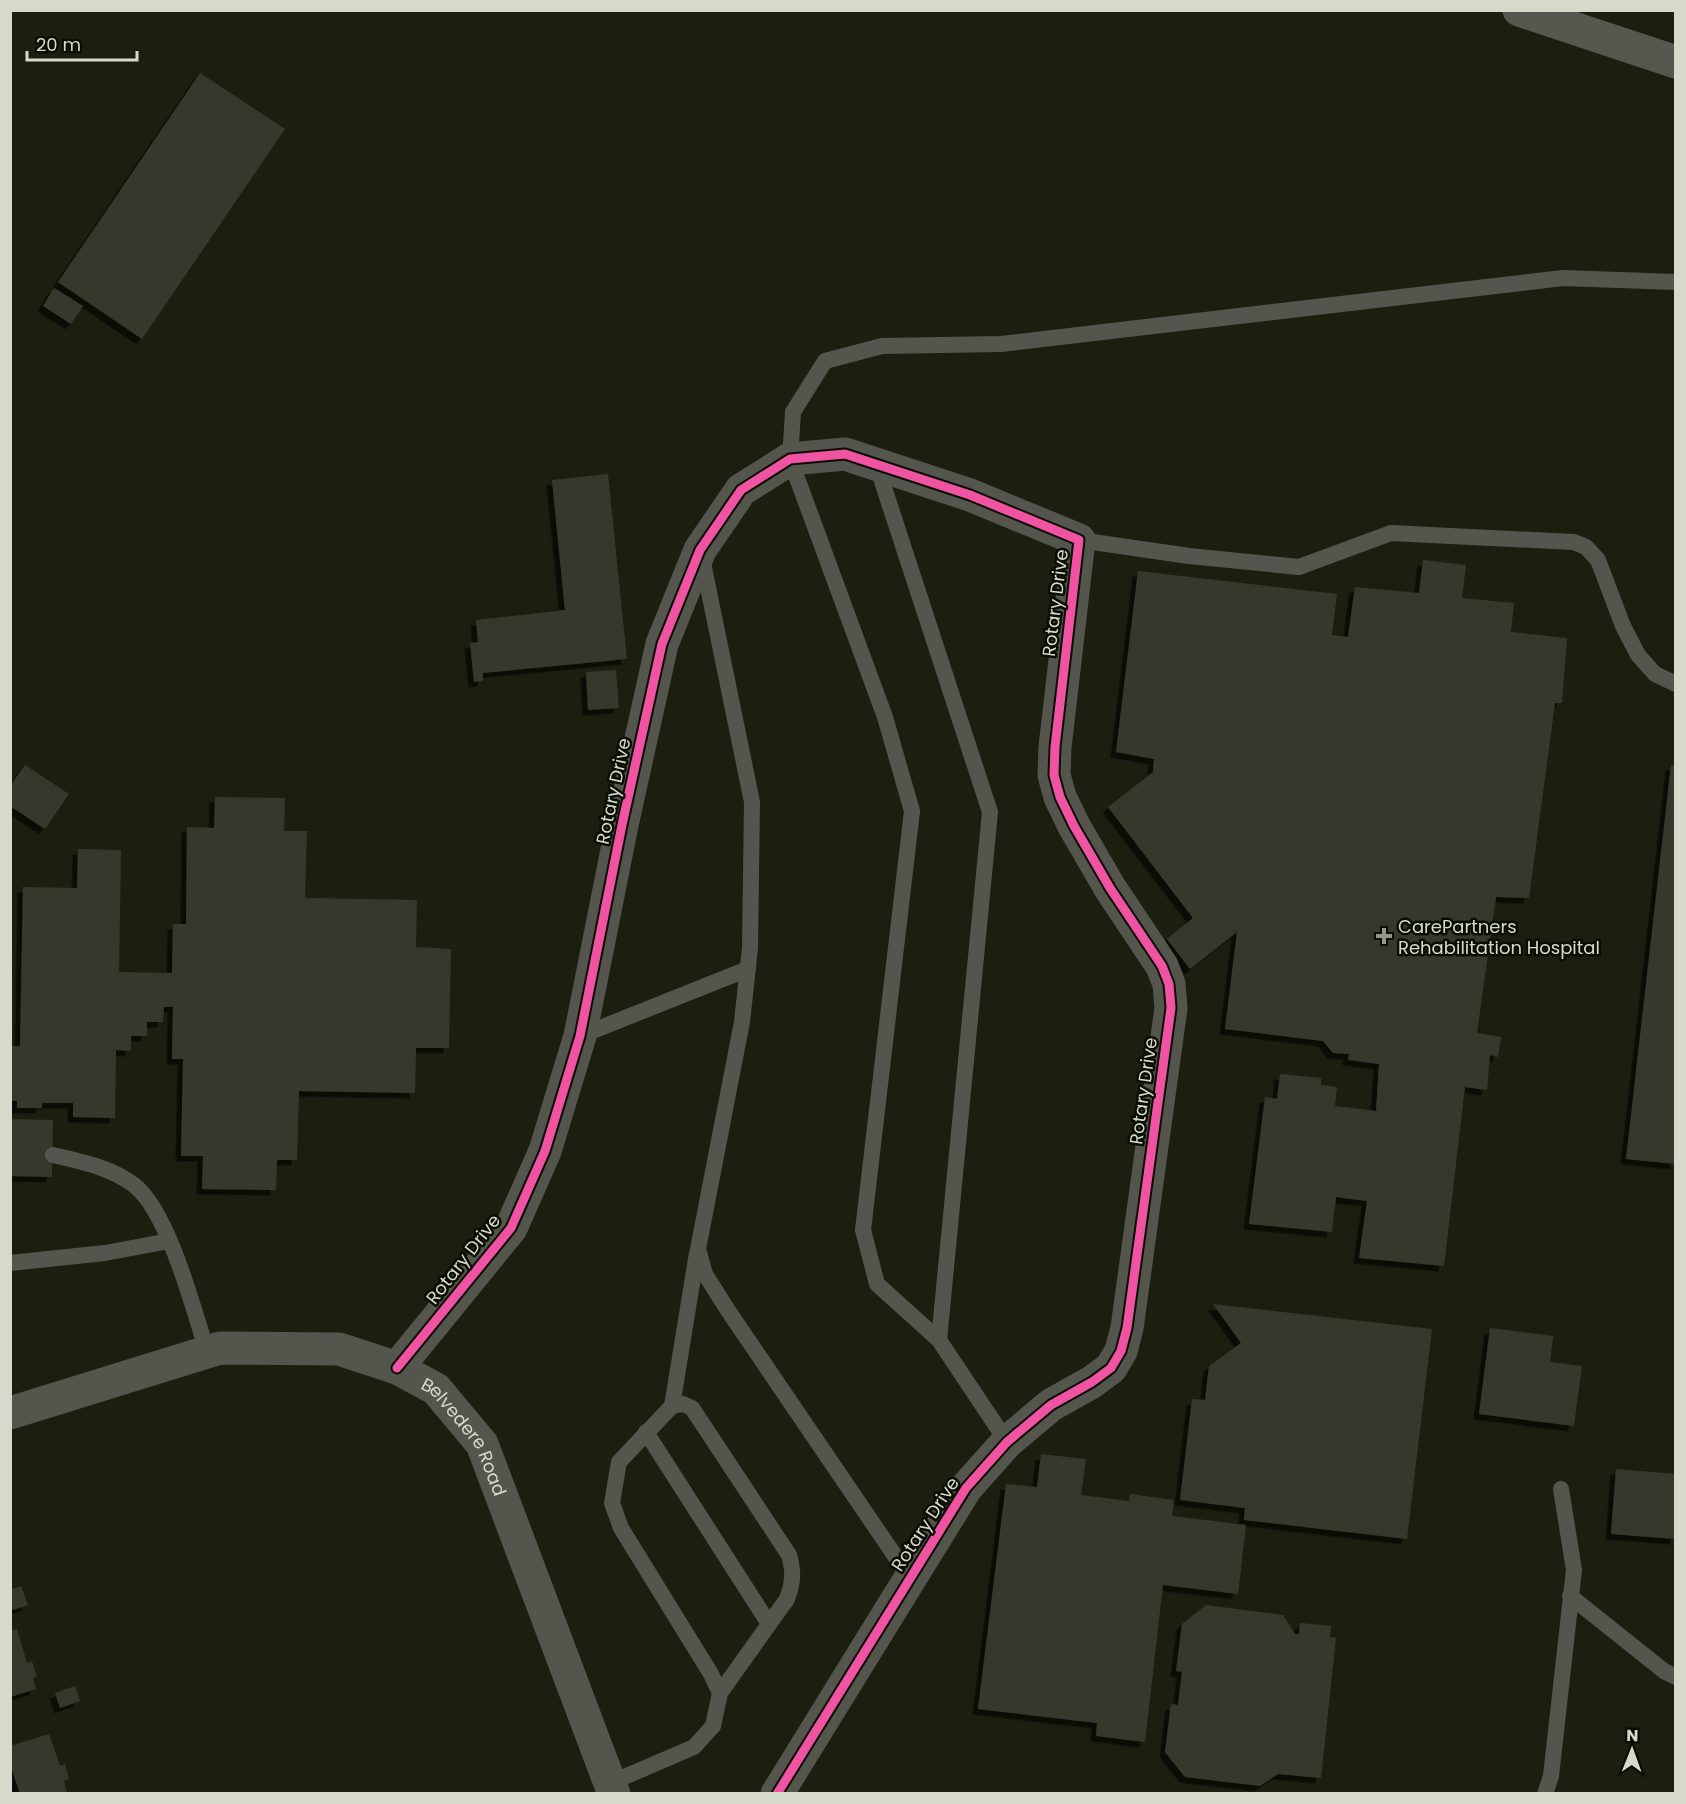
<svg xmlns="http://www.w3.org/2000/svg" width="1686" height="1804" font-family="Poppins,sans-serif">
	<defs>
		<filter id="shadow"><feDropShadow dx="-5.5" dy="5.5" stdDeviation="0" flood-color="#0009"/></filter>
	</defs>
	<rect width="100%" height="100%" fill="#1c1f0f"/>
	<g fill="#36392c" filter="url(#shadow)">
		<path d="M200,73L285,129L142,339L58,282Z"/>
		<path d="M54,288L83,306L71,324L43,306Z"/>
		<path d="M608,474L627,659L483,673V681L474,682L470,643L478,642L476,620L565,610L552,480Z"/>
		<path d="M1423,560L1466,565L1462,598L1514,603L1511,632L1567,638L1562,703H1555L1529,898L1496,897L1477,1033L1501,1037L1498,1057L1490,1055L1487,1090L1465,1087L1444,1266L1359,1258L1367,1201L1336,1197L1332,1232L1249,1224L1265,1097L1277,1099L1280,1074L1321,1078V1085L1337,1087L1335,1106L1376,1111L1379,1064L1348,1060L1349,1054L1333,1053L1323,1041L1225,1029L1237,932L1190,969L1167,939L1193,918L1108,807L1153,772L1154,759L1116,752L1138,571L1337,594L1332,635L1348,637L1355,587L1419,593Z"/>
		<path d="M616,670L619,708L588,710L586,672Z"/>
		<path d="M25,765L69,794L45,829L10,806V786Z"/>
		<path d="M1671,765H1676V1164L1626,1159Z"/>
		<path d="M215,797L285,798L284,831H307L305,898L417,900L416,947L451,949L449,1048H416L415,1093L299,1091L297,1160H277L276,1190L202,1189L203,1156H181L183,1059H172L173,1007H164L163,1022H147V1036H131V1051L116,1050L115,1118L73,1117V1103H42V1108H17V1101H10L11,1046H20L23,887L77,888L78,849L121,850L119,972L172,973L173,924H186L187,827L214,828Z"/>
		<path d="M10,1119L53,1120L52,1177L10,1176Z"/>
		<path d="M1213,1304L1432,1329L1407,1539L1244,1520L1245,1508L1180,1500L1192,1399L1205,1400L1209,1366L1241,1343Z"/>
		<path d="M1490,1328L1553,1336L1550,1362L1582,1366L1574,1426L1479,1414Z"/>
		<path d="M1041,1454L1086,1459L1081,1495L1129,1501L1130,1494L1174,1500L1172,1516L1246,1525L1238,1594L1163,1585L1145,1742L1096,1736L1097,1723L978,1709L1006,1484L1037,1487Z"/>
		<path d="M1616,1469L1676,1474V1539L1611,1534Z"/>
		<path d="M21,1586L28,1605L13,1610L10,1603V1590Z"/>
		<path d="M1206,1605L1283,1615L1295,1634H1299L1300,1623L1331,1626L1330,1637L1336,1638L1321,1778L1278,1774L1260,1786L1185,1777L1165,1752L1171,1704L1178,1705L1182,1672L1176,1671L1182,1624Z"/>
		<path d="M17,1629L27,1663L32,1661L37,1677L33,1678L36,1689L10,1697V1631Z"/>
		<path d="M75,1686L80,1701L60,1708L55,1693Z"/>
		<path d="M49,1734L60,1766L65,1764L69,1779L64,1781L67,1793L20,1794L10,1764V1746Z"/>
	</g>
	<g fill="none" stroke-linecap="round" stroke-linejoin="round">
		<g stroke="#54564e" stroke-width="16">
			<path d="M876,463L990,812L939,1340"/>
			<path d="M1079,540L1189,556L1299,567L1391,533L1574,542L1586,547L1598,560L1623,626L1638,655L1655,674L1676,684"/>
			<path d="M702,558L752,802L750,948L742,1022L698,1249L705,1274L727,1309L910,1578"/>
			<path d="M580,1036L748,969"/>
			<path d="M53,1155C82,1162 110,1167 134,1185C168,1211 194,1310 207,1352"/>
			<path d="M10,1263L105,1253L169,1241"/>
			<path d="M672,1406L697,1253"/>
			<path d="M646,1432L769,1624"/>
			<path d="M1007,1442L939,1340L877,1284L863,1230L912,811L885,717L790,459L793,412L825,361L882,346L1001,344L1563,278L1676,282"/>
			<path d="M1570,1596L1664,1671L1676,1677"/>
			<path d="M610,1783L694,1747L713,1726L720,1693L787,1599C793,1583 794,1572 789,1555L692,1408L683,1404L672,1406L619,1462L612,1503L621,1528L711,1674L720,1693"/>
			<path d="M1545,1794L1551,1776L1574,1570L1561,1489"/>
		</g>
		<g stroke="#54564e" stroke-width="33">
			<path d="M397,1368L511,1228L545,1151L580,1036L622,825L662,644L700,550L741,490L790,459L845,454L970,495L1079,540L1055,747L1054,775L1060,797L1074,826L1110,888L1162,966L1169,984L1171,1008L1127,1328L1121,1351L1111,1368L1092,1382L1051,1405L1007,1442L966,1488L777,1794"/>
			<path id="s1" d="M10,1413L220,1348L339,1349L397,1368L436,1389L482,1444L614,1794"/>
		</g>
		<path stroke="#56574f" stroke-width="33" d="M1519,10L1676,62"/>
		<defs>
			<path id="cycleway" d="M397,1368L511,1228L545,1151L580,1036L622,825L662,644L700,550L741,490L790,459L845,454L970,495L1079,540L1055,747L1054,775L1060,797L1074,826L1110,888L1162,966L1169,984L1171,1008L1127,1328L1121,1351L1111,1368L1092,1382L1051,1405L1007,1442L966,1488L777,1794"/>
		</defs>
		<use href="#cycleway" stroke="#0a0d03" stroke-width="13"/>
		<use href="#cycleway" stroke="#f153a3" stroke-width="9"/>
	</g>
	<path fill="#959989" stroke="#0a0d03" stroke-width="2" d="M1381 927h6v6h6v6h-6v6h-6v-6h-6v-6h6z"/>
	<g text-anchor="middle" dominant-baseline="central" stroke-width="5" stroke-linejoin="round" paint-order="stroke">
		<g font-size="18" fill="#d6daca" stroke="#0a0d03">
			<text transform="translate(1055 603) rotate(-83)">Rotary Drive</text>
			<text transform="translate(613 791) rotate(-78)">Rotary Drive</text>
			<text transform="translate(1143 1091) rotate(-82)">Rotary Drive</text>
			<text transform="translate(463 1259) rotate(-52)">Rotary Drive</text>
			<text stroke="none"><textPath href="#s1" startOffset="500">Belvedere Road</textPath></text>
			<text transform="translate(925 1524) rotate(-57)">Rotary Drive</text>
		</g>
		<g font-size="18" fill="#d6daca" stroke="#0a0d03" text-anchor="start">
			<text x="1398" y="926">CarePartners<tspan x="1398" dy="21">Rehabilitation Hospital</tspan></text>
		</g>
	</g>
	<rect width="1686" height="1804" fill="none" stroke="#d6daca" stroke-width="24"/>
	<g transform="translate(1632 1750) rotate(1)" stroke="#0a0d03" stroke-width="4.5" paint-order="stroke">
	<path d="M0-4.5L10 22L0 15L-10 22Z" fill="#d6daca"/>
	<text y="-9" font-size="16" font-weight="bold" text-anchor="middle" fill="#d6daca">N</text>
	</g>
	<path d="M27 51v9h110v-9" fill="none" stroke="#d6daca" stroke-width="3"/>
	<text x="36" y="51" font-size="18" fill="#d6daca" stroke="#0a0d03" stroke-width="4.5" paint-order="stroke">20 m</text>
</svg>
